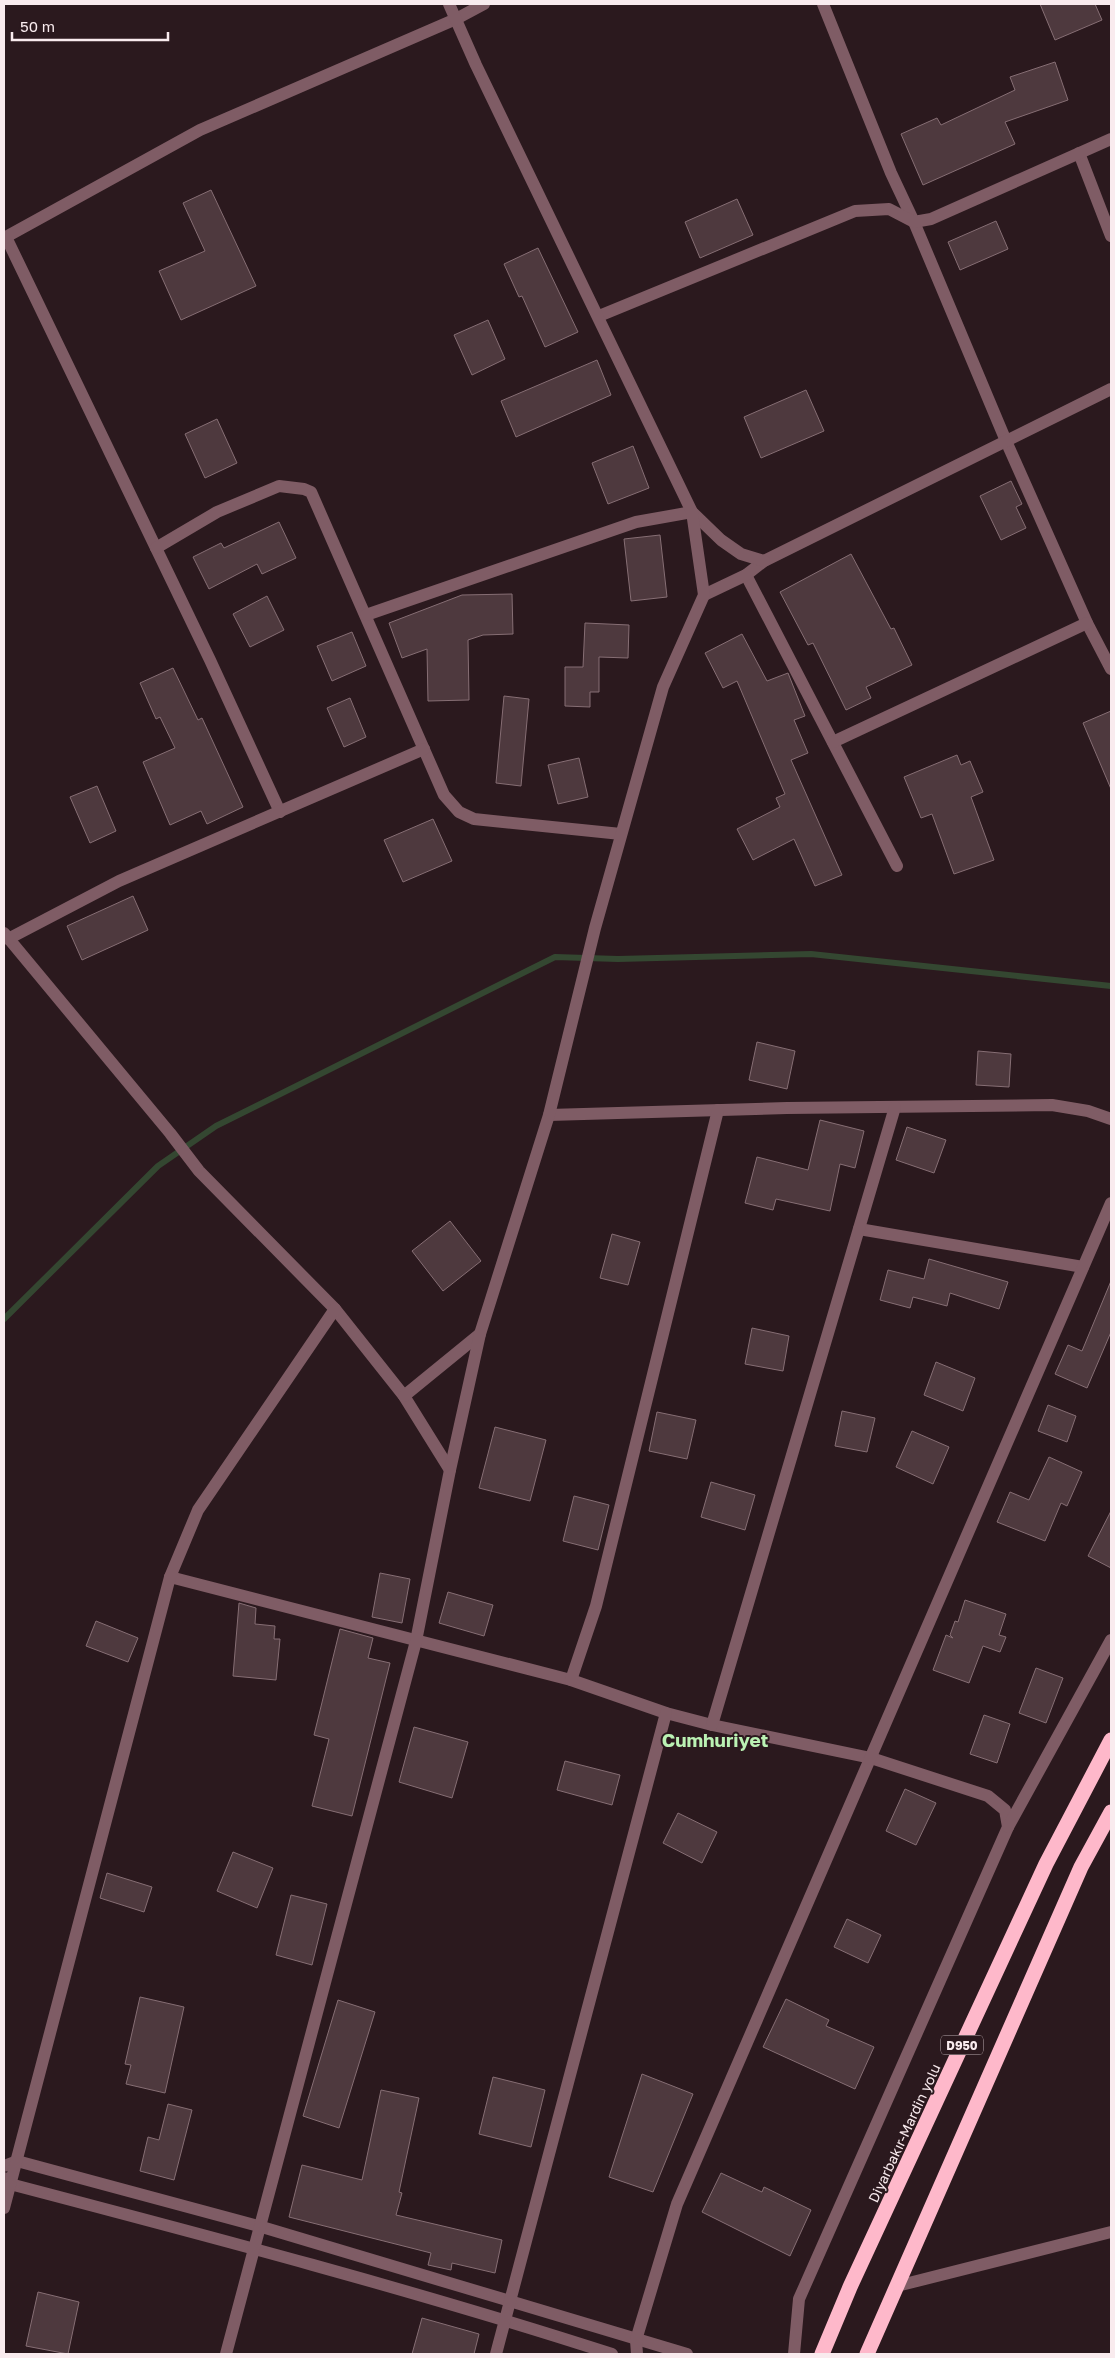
<svg xmlns="http://www.w3.org/2000/svg" width="1115" height="2358" font-family="'Golos Text',sans-serif">
	<rect width="100%" height="100%" fill="#2b191e"/>
	<g fill="none" stroke-linecap="round" stroke-linejoin="round">
		<path stroke="#344731" stroke-width="6" d="M4,1319L158,1166L216,1126L555,957L618,959L811,954L1111,986"/>
	</g>
	<g fill="#4e393e" stroke="#866e74">
		<path d="M1040,4H1095L1102,20L1055,40Z"/>
		<path d="M1055,62L1068,100L1005,122L1015,144L923,185L901,134L937,118L941,125L1015,90L1010,77Z"/>
		<path d="M211,190L256,286L181,320L159,271L205,251L183,203Z"/>
		<path d="M737,199L753,235L700,258L685,222Z"/>
		<path d="M996,221L1008,249L960,270L948,242Z"/>
		<path d="M538,248L578,332L545,347L522,296L519,297L504,264Z"/>
		<path d="M488,320L505,359L472,375L454,335Z"/>
		<path d="M597,360L611,395L516,437L501,401Z"/>
		<path d="M806,390L824,431L761,458L744,417Z"/>
		<path d="M217,419L237,463L205,478L185,434Z"/>
		<path d="M633,446L649,488L608,504L592,463Z"/>
		<path d="M1011,481L1022,504L1016,507L1026,528L1001,540L980,496Z"/>
		<path d="M279,522L296,558L262,574L257,564L209,589L193,557L221,543L224,548Z"/>
		<path d="M660,535L667,597L631,601L624,539Z"/>
		<path d="M851,554L891,629L894,628L912,665L866,687L871,698L846,710L813,643L808,645L780,592Z"/>
		<path d="M512,594L513,634L483,635L468,640L469,700L428,701L427,649L402,658L389,623L462,595Z"/>
		<path d="M267,596L284,630L250,647L233,614Z"/>
		<path d="M585,623L629,625L628,658L599,657V692H590V707L565,706V667H583Z"/>
		<path d="M352,632L366,666L332,681L317,646Z"/>
		<path d="M742,634L767,681L788,673L805,716L794,720L808,753L791,760L842,875L815,886L794,839L753,860L737,829L780,807L776,798L785,794L737,681L723,688L705,653Z"/>
		<path d="M173,668L198,720L202,718L243,807L207,824L201,811L170,825L143,762L175,748L160,717L156,719L140,683Z"/>
		<path d="M504,696L529,699L521,786L496,783Z"/>
		<path d="M350,698L366,737L344,747L327,708Z"/>
		<path d="M1111,711V789L1083,723Z"/>
		<path d="M957,755L961,765L970,761L983,792L971,797L994,860L954,874L932,814L921,818L904,777Z"/>
		<path d="M579,758L588,797L558,804L548,765Z"/>
		<path d="M97,786L116,831L90,843L70,797Z"/>
		<path d="M433,819L452,861L403,882L384,840Z"/>
		<path d="M133,896L148,930L82,960L67,926Z"/>
		<path d="M757,1042L795,1051L787,1089L749,1080Z"/>
		<path d="M978,1051L1011,1054L1009,1087L976,1085Z"/>
		<path d="M820,1120L864,1131L855,1168L840,1164L830,1211L776,1199L773,1210L745,1203L757,1157L808,1170Z"/>
		<path d="M907,1127L946,1140L934,1173L896,1160Z"/>
		<path d="M450,1221L481,1261L443,1291L412,1251Z"/>
		<path d="M612,1234L640,1242L628,1285L600,1278Z"/>
		<path d="M929,1259L1008,1282L999,1309L950,1293L947,1306L913,1297L910,1308L880,1300L888,1270L924,1279Z"/>
		<path d="M1111,1281V1332L1087,1388L1055,1374L1068,1345L1082,1351Z"/>
		<path d="M752,1328L789,1336L783,1371L745,1364Z"/>
		<path d="M936,1362L975,1378L963,1411L924,1395Z"/>
		<path d="M1048,1405L1076,1416L1067,1442L1038,1431Z"/>
		<path d="M842,1411L875,1418L867,1452L835,1446Z"/>
		<path d="M657,1412L696,1420L687,1459L649,1451Z"/>
		<path d="M495,1427L546,1440L530,1501L479,1488Z"/>
		<path d="M912,1431L949,1447L933,1484L896,1467Z"/>
		<path d="M1049,1457L1082,1472L1067,1506L1061,1503L1045,1541L997,1522L1010,1492L1029,1500Z"/>
		<path d="M711,1482L755,1495L745,1530L701,1517Z"/>
		<path d="M574,1496L609,1505L598,1550L563,1541Z"/>
		<path d="M1111,1511V1568L1088,1556Z"/>
		<path d="M380,1573L410,1579L402,1623L372,1617Z"/>
		<path d="M448,1592L493,1605L484,1636L439,1623Z"/>
		<path d="M965,1600L1006,1614L999,1635L1006,1637L1000,1652L983,1646L969,1683L933,1670L946,1635L953,1638L950,1635L955,1621L958,1622Z"/>
		<path d="M239,1603L256,1608L255,1624L275,1626L274,1639H280L276,1680L233,1676Z"/>
		<path d="M96,1621L138,1638L128,1662L86,1646Z"/>
		<path d="M340,1629L373,1638L368,1658L390,1663L352,1816L312,1806L329,1739L314,1735Z"/>
		<path d="M1036,1668L1063,1678L1046,1723L1019,1713Z"/>
		<path d="M984,1715L1010,1724L997,1763L970,1754Z"/>
		<path d="M414,1727L468,1742L452,1798L399,1782Z"/>
		<path d="M565,1761L620,1775L612,1805L557,1790Z"/>
		<path d="M905,1789L936,1803L916,1845L886,1831Z"/>
		<path d="M678,1813L717,1832L702,1863L663,1843Z"/>
		<path d="M233,1852L273,1868L257,1908L217,1891Z"/>
		<path d="M107,1873L152,1887L144,1912L100,1898Z"/>
		<path d="M291,1895L327,1904L312,1965L276,1955Z"/>
		<path d="M847,1919L881,1935L868,1963L834,1947Z"/>
		<path d="M140,1997L184,2007L165,2093L126,2084L131,2065L125,2064Z"/>
		<path d="M786,1999L829,2020L826,2026L874,2047L855,2089L763,2047Z"/>
		<path d="M338,2000L375,2012L339,2128L303,2116Z"/>
		<path d="M642,2074L693,2094L653,2192L609,2177Z"/>
		<path d="M493,2077L545,2090L531,2147L479,2134Z"/>
		<path d="M381,2090L419,2098L399,2192L402,2193L396,2215L502,2240L495,2273L452,2263L451,2270L428,2265L431,2253L289,2217L302,2165L362,2180Z"/>
		<path d="M168,2104L192,2110L174,2180L140,2171L148,2137L159,2140Z"/>
		<path d="M721,2173L762,2192L764,2187L811,2210L790,2256L702,2212Z"/>
		<path d="M38,2292L79,2302L68,2354L26,2346Z"/>
		<path d="M422,2318L479,2334L474,2354H412Z"/>
	</g>
	<g fill="none" stroke-linecap="round" stroke-linejoin="round">
		<g stroke="#7f5c65" stroke-width="12">
			<path d="M823,4L891,173L914,222L1006,441L1087,623L1111,669"/>
			<path d="M1079,153L1111,236"/>
			<path d="M6,237L210,660L280,812"/>
			<path d="M4,238L200,130L456,19L484,4"/>
			<path d="M599,316L855,211L889,209L914,222L931,219L1111,139"/>
			<path d="M156,548L217,512L279,486L304,489L311,492L444,795L459,812L474,819L621,834"/>
			<path d="M746,575L897,866"/>
			<path d="M704,595L746,575L764,561L1111,389"/>
			<path d="M366,615L636,522L692,512L721,540L741,554L764,561"/>
			<path d="M833,742L1087,623"/>
			<path d="M4,933L170,1133L199,1171L335,1309L404,1396L450,1470"/>
			<path d="M8,939L119,881L424,749"/>
			<path d="M549,1115L787,1108L1052,1105L1088,1111L1111,1119"/>
			<path d="M859,1229L1083,1267"/>
			<path d="M404,1396L480,1334"/>
			<path d="M170,1577L571,1680L666,1713L712,1725L871,1758L988,1796L1005,1810L1008,1827L799,2299L794,2354"/>
			<path d="M571,1680L596,1606L718,1110"/>
			<path d="M712,1725L895,1107"/>
			<path d="M1008,1827L1111,1640"/>
			<path d="M4,2166L17,2161L262,2227L687,2354"/>
			<path d="M4,2178L10,2184C212,2237 414,2290 612,2354"/>
			<path d="M4,2208L170,1577L198,1510L335,1309"/>
			<path d="M897,2286L1111,2232"/>
			<path d="M226,2354L416,1641L450,1470L480,1334L549,1115L595,928L663,687L704,595L692,512L476,65L449,4"/>
			<path d="M496,2354L666,1713"/>
			<path d="M637,2354L636,2340L677,2204L1111,1203"/>
		</g>
		<g stroke="#feb8ca" stroke-width="15">
			<path d="M822,2354L850,2287L1046,1864L1111,1740"/>
			<path d="M867,2354L1081,1867L1111,1812"/>
		</g>
	</g>
	<g text-anchor="middle" dominant-baseline="central" stroke-width="4" stroke-linejoin="round" paint-order="stroke">
		<rect fill="#2b191e" stroke="#bbacb0" stroke-width="1" x="941" y="2035.5" width="42" height="19" rx="4"/>
		<g font-size="12" font-weight="bold" fill="#f9ebee">
			<text x="962" y="2045">D950</text>
		</g>
		<g font-size="14" fill="#f9ebee" stroke="#2b191e">
			<text transform="translate(904 2133) rotate(-65)">Diyarbakır-Mardin yolu</text>
		</g>
		<g font-size="19" font-weight="bold" fill="#bbf2b4" stroke="#2b191e">
			<text x="715" y="1739">Cumhuriyet</text>
		</g>
	</g>
	<rect width="1115" height="2358" fill="none" stroke="#f9ebee" stroke-width="10"/>
	<path d="M12 32v8h156v-8" fill="none" stroke="#f9ebee" stroke-width="2.5"/>
	<text x="20" y="32" font-size="15" fill="#f9ebee" stroke="#2b191e" stroke-width="4" paint-order="stroke">50 m</text>
</svg>
